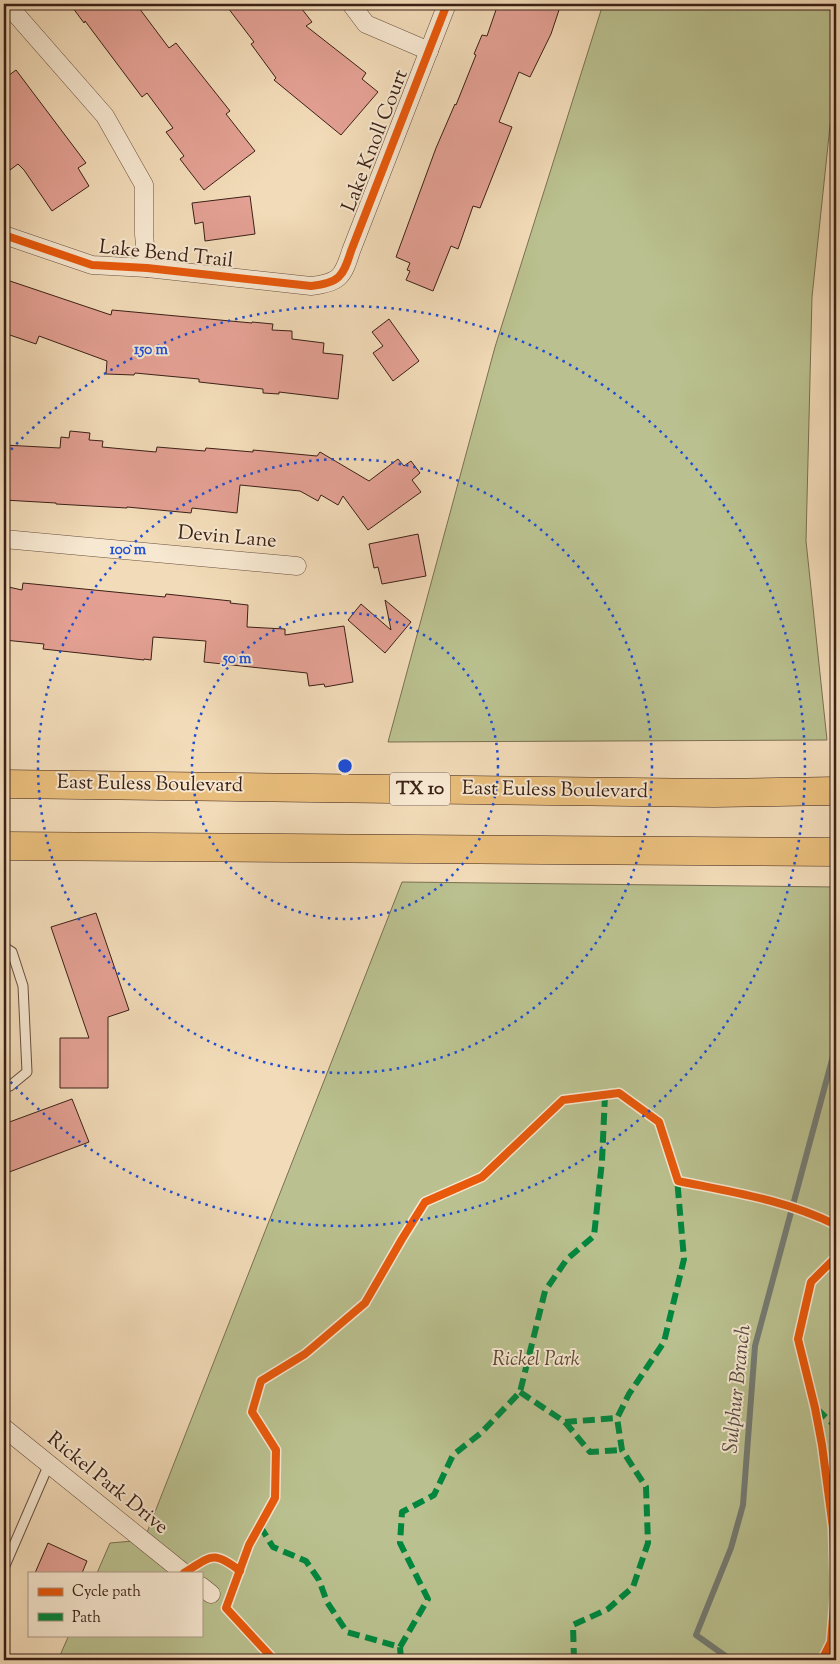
<svg xmlns="http://www.w3.org/2000/svg" width="840" height="1664" font-family="'Sorts Mill Goudy',serif">
	<rect width="100%" height="100%" fill="#f2dbb8"/>
	<filter id="stains"><feTurbulence type="fractalNoise" baseFrequency=".004" numOctaves="4"/><feColorMatrix values="0 0 0 0 .2 0 0 0 0 .09 0 0 0 0 .02 0 0 0 .5 -.17"/></filter>
	<radialGradient id="worn" r=".72"><stop offset=".6" stop-color="#630" stop-opacity="0"/><stop offset="1" stop-color="#630" stop-opacity=".3"/></radialGradient>
	<g fill="#bac08f" stroke="#7a7052">
		<path d="M603,4H836V69L812,297L806,541L827,740L388,742L495,347Z"/>
		<path d="M402,882L836,887V1660H58L69,1635H201V1573H97L110,1543L144,1540Z"/>
	</g>
	<g fill="none" stroke-linecap="round" stroke-linejoin="round">
		<path stroke="#757c74" stroke-width="6" d="M731,1660L696,1635L731,1548L743,1505L755,1346L836,1045"/>
	</g>
	<g fill="#e3a093" stroke="#3b2016">
		<path d="M70,4H136L169,48L176,43L230,111L226,114L255,151L204,190L180,159L184,156L166,132L173,128L147,93L142,97L85,21L84,23Z"/>
		<path d="M225,4H298L312,22L306,26L366,73L362,79L378,92L341,135L274,80L276,78L251,44L254,42Z"/>
		<path d="M498,4H561L551,34L530,77L519,72L499,122L512,127L480,208L473,206L458,249L451,246L433,291L406,280L410,271L407,270L410,263L396,257L436,148L455,104L456,105L476,55L474,54L482,35L487,36Z"/>
		<path d="M16,70L86,163L78,168L89,186L52,211L24,170L18,164L10,170L4,161V79Z"/>
		<path d="M250,196L255,234L205,241L203,222L195,224L192,203Z"/>
		<path d="M4,279L111,315L112,310L252,323V322L273,324L272,330L292,331V339L324,343L323,353L343,355L338,399L279,392V394L263,393V389L199,382V379L135,373L134,375L106,374L107,361L39,336L36,344L4,333Z"/>
		<path d="M389,319L419,361L393,381L373,353L383,346L372,332Z"/>
		<path d="M70,431L90,433L89,440L103,441L102,447L156,452L157,447L205,451L206,448L253,452V450L317,456L320,452L369,481L398,459L404,466L411,461L420,473L412,480L421,492L368,530L343,496L338,505L321,495L318,501L300,491L240,485L237,513L192,508L191,513L127,507V508L56,504V503L4,500V445L60,448L61,437L69,438Z"/>
		<path d="M418,534L426,576L382,584L378,567L374,568L369,544Z"/>
		<path d="M23,583L165,597L166,594L231,601L230,603L248,605L247,627L285,629V635L344,626L353,682L325,687L324,684L309,686L307,673L204,662L206,641L153,637L151,660L144,659V660L43,649L44,644L4,640V586L22,590Z"/>
		<path d="M385,600L411,622L385,653L348,620L361,604L391,630Z"/>
		<path d="M96,913L129,1010L108,1017V1088H60V1038H89L51,927Z"/>
		<path d="M72,1099L89,1142L4,1174V1124Z"/>
		<path d="M48,1543L87,1561L82,1573H35Z"/>
	</g>
	<g fill="none" stroke-linecap="round" stroke-linejoin="round">
		<defs>
			<g id="service">
				<path d="M4,947L12,952L23,986L27,1072L10,1086L4,1087"/>
				<path d="M4,1568L49,1464"/>
			</g>
			<g id="minor">
				<path d="M7,4L105,116L144,185V234L147,268"/>
				<path d="M351,4L366,24L429,51"/>
				<path d="M4,235L92,265L147,268L311,286C339,283 343,277 351,251L447,4"/>
				<path d="M4,539L297,566"/>
				<path d="M4,1428L184,1573"/>
				<path d="M201,1586L211,1594"/>
			</g>
			<g id="primary">
				<path d="M4,784L714,793L836,791"/>
				<path d="M4,846L836,852"/>
			</g>
		</defs>
		<use href="#service" stroke="#694f3e" stroke-width="11"/>
		<use href="#minor" stroke="#694f3e" stroke-width="19"/>
		<use href="#primary" stroke="#3b2016" stroke-width="29"/>
		<use href="#service" stroke="#f7e8d1" stroke-width="9"/>
		<use href="#minor" stroke="#f7e8d1" stroke-width="18"/>
		<use href="#primary" stroke="#e9be7c" stroke-width="28"/>
		<g stroke="#00873e" stroke-width="6" stroke-dasharray="12 6" stroke-linecap="butt">
			<path d="M520,1392L565,1422L617,1418"/>
			<path d="M817,1409L836,1427"/>
			<path d="M565,1422L590,1452L622,1450"/>
			<path d="M260,1526L273,1547L306,1561L319,1580L327,1602L347,1632L400,1647L401,1660"/>
			<path d="M400,1647L428,1599L400,1543L402,1512L434,1495L453,1455L481,1433L520,1392L545,1291L567,1259L594,1236L602,1161L605,1095"/>
			<path d="M574,1660L573,1625L608,1609L633,1587L648,1543L646,1487L622,1450L617,1418L629,1394L664,1342L684,1259L677,1178"/>
		</g>
		<defs>
			<g id="cycleway">
				<path d="M4,235L92,265L147,268L311,286C339,283 343,277 351,251L447,4"/>
				<path d="M184,1573C211,1556 213,1550 240,1571"/>
				<path d="M274,1660L226,1608L249,1545L275,1498L276,1450L252,1412L261,1381L305,1354L365,1303L402,1239L425,1202L482,1177L563,1100L619,1093L659,1122L678,1181C732,1192 786,1200 836,1225"/>
				<path d="M822,1660L831,1642L835,1593L833,1528L822,1445L815,1408L798,1339L811,1282L836,1257"/>
			</g>
		</defs>
		<use href="#cycleway" stroke="#f7e8d1" stroke-width="11"/>
		<use href="#cycleway" stroke="#e8590c" stroke-width="8"/>
	</g>
	<g fill="none" stroke="#1d4ed8" stroke-width="2.5" stroke-dasharray="2.5 5">
		<circle cx="345" cy="766" r="153"/>
		<circle cx="345" cy="766" r="307"/>
		<path d="M6 455A460 460 0 1 1 6 1077"/>
	</g>
	<g text-anchor="middle" dominant-baseline="central" stroke-width="4" stroke-linejoin="round" paint-order="stroke">
		<rect fill="#f7e8d1" stroke="#735c4e" stroke-width="1" x="390" y="772.5" width="60" height="33" rx="4"/>
		<g font-size="19" font-weight="bold" fill="#3b2016">
			<text x="420" y="789">TX 10</text>
		</g>
		<g font-size="20" fill="#3b2016" stroke="#f7e8d1">
			<text transform="translate(376 141) rotate(-69)">Lake Knoll Court</text>
			<text transform="translate(166 255) rotate(6)">Lake Bend Trail</text>
			<text transform="translate(227 538) rotate(5)">Devin Lane</text>
			<text transform="translate(150 785) rotate(1)">East Euless Boulevard</text>
			<text transform="translate(555 791) rotate(1)">East Euless Boulevard</text>
			<text transform="translate(107 1484) rotate(39)">Rickel Park Drive</text>
		</g>
		<g font-size="20" font-style="italic" fill="#5b4834" stroke="#f7e8d1">
			<text x="536" y="1360">Rickel Park</text>
		</g>
		<g font-size="21" font-style="italic" fill="#584e45" stroke="#f7e8d1">
			<text transform="translate(738 1389) rotate(-84)">Sulphur Branch</text>
		</g>
	</g>
	<circle cx="345" cy="766" r="8" fill="#1d4ed8" stroke="#f7e8d1" stroke-width="2.5"/>
	<g font-size="15" text-anchor="middle" font-weight="bold" fill="#1d4ed8" stroke="#f7e8d1" stroke-width="4" stroke-linejoin="round" paint-order="stroke">
		<text x="151" y="354">150 m</text>
		<text x="128" y="554">100 m</text>
		<text x="237" y="663">50 m</text>
	</g>
	<rect width="840" height="1664" fill="none" stroke="#f2dbb8" stroke-width="20"/>
	<rect x="5" y="5" width="830" height="1654" fill="none" stroke="#3b2016" stroke-width="2.5"/>
	<rect x="10" y="10" width="820" height="1644" fill="none" stroke="#3b2016"/>
	<rect x="28" y="1572" width="175" height="65" fill="#f7e8d1" stroke="#ac9886"/>
	<rect x="38" y="1588" width="25" height="8" fill="#e8590c" stroke="#ac9886"/>
	<text x="72" y="1596" font-size="15" fill="#3b2016">Cycle path</text>
	<rect x="38" y="1613" width="25" height="8" fill="#00873e" stroke="#ac9886"/>
	<text x="72" y="1622" font-size="15" fill="#3b2016">Path</text>
	<rect width="100%" height="100%" filter="url(#stains)"/>
	<rect width="100%" height="100%" fill="url(#worn)"/>
</svg>
